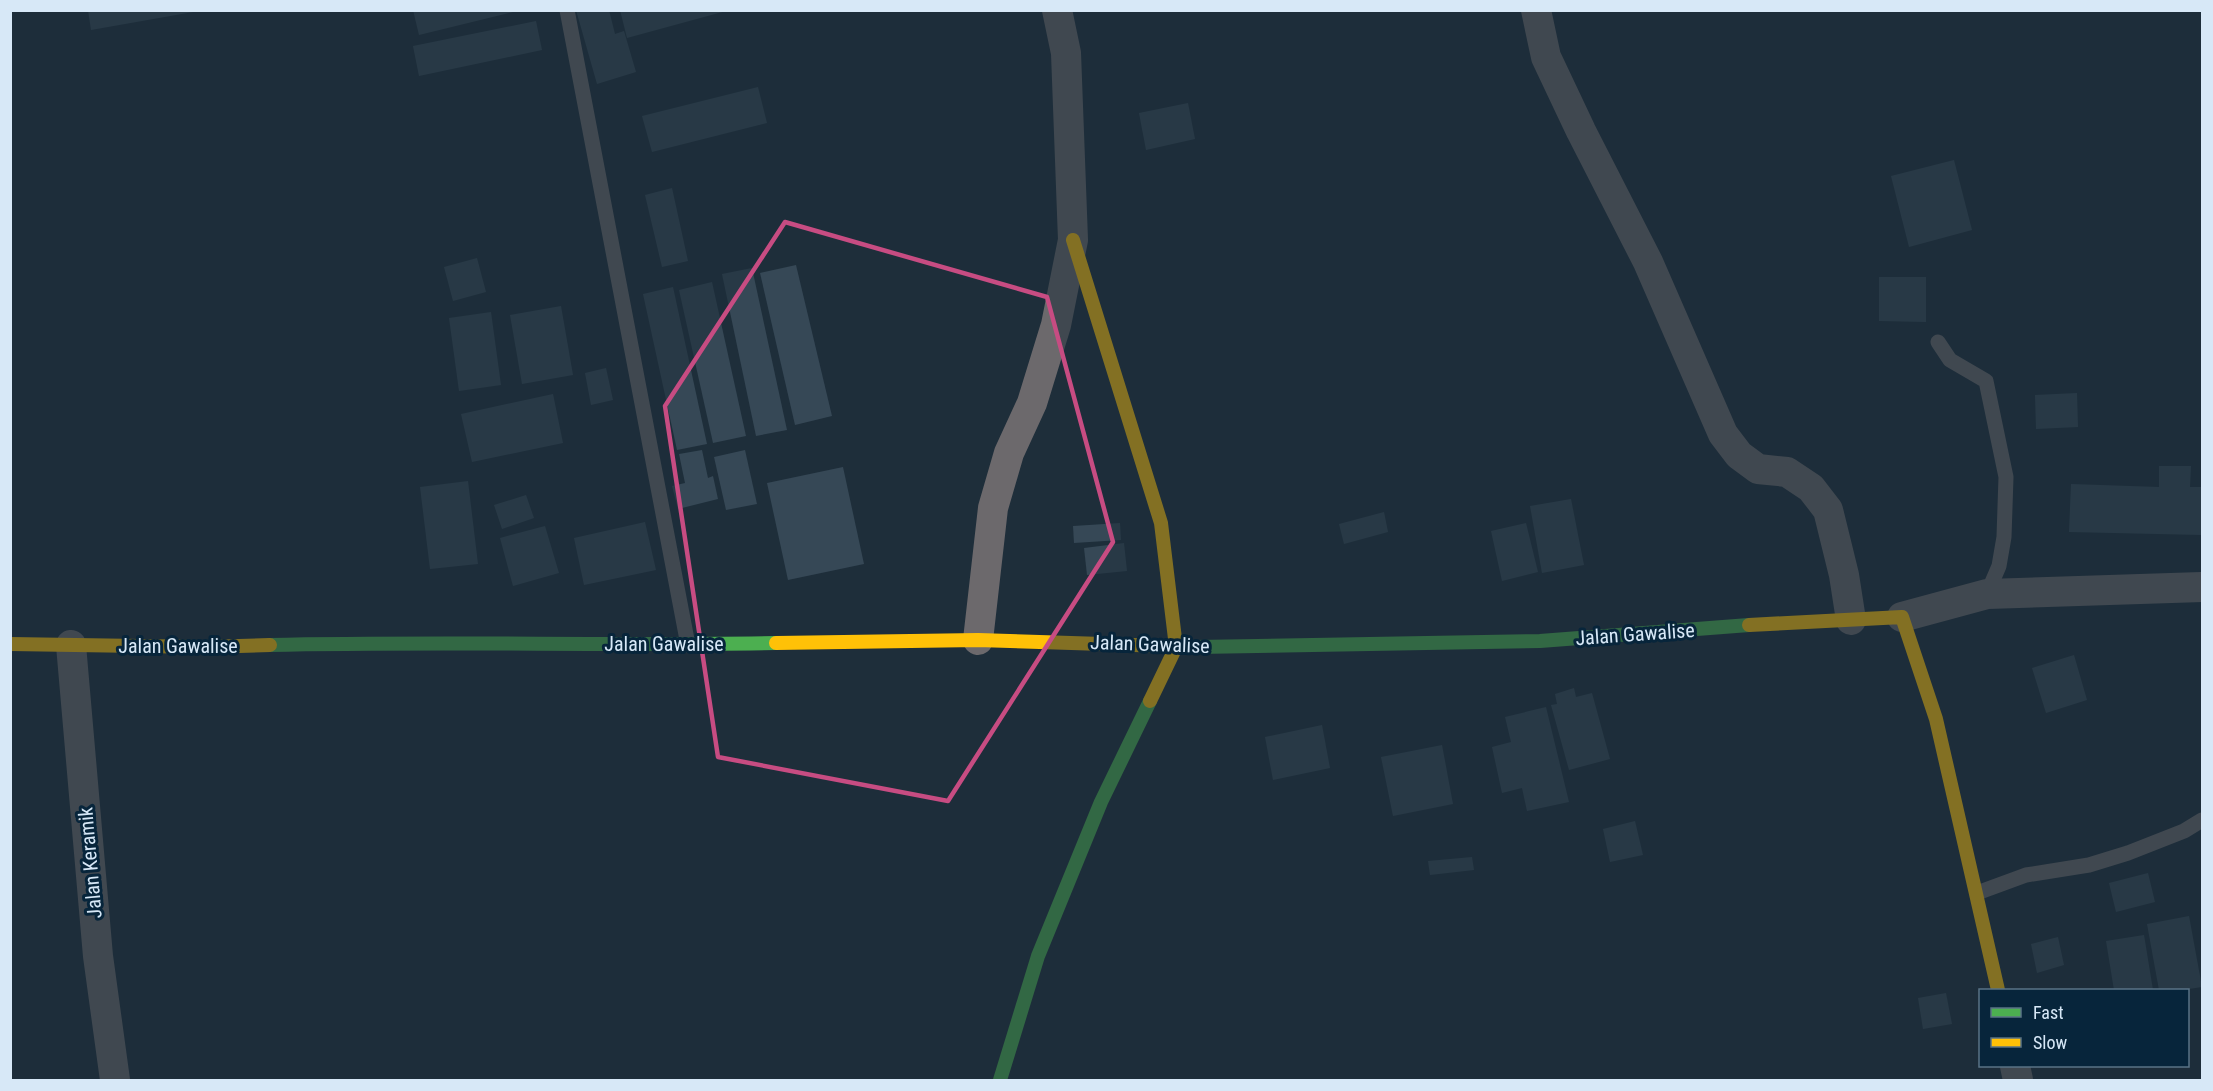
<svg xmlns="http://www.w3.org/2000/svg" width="2213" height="1091" font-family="'Roboto Condensed',sans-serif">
	<rect width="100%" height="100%" fill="#1e2e3a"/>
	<g fill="#364856">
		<path d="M88,10H193V12L91,30Z"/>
		<path d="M413,10H517V11L419,35Z"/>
		<path d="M576,10H609L615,34L624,31L636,72L597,84Z"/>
		<path d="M620,10H726V11L627,38Z"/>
		<path d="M536,21L542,50L419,76L413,46Z"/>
		<path d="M758,87L767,123L652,152L642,116Z"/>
		<path d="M1188,103L1195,139L1146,150L1139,113Z"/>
		<path d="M1954,160L1972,230L1909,247L1891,176Z"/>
		<path d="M672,188L688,261L662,267L645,195Z"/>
		<path d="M477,258L486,292L453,301L444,267Z"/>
		<path d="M796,265L832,416L795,425L760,273Z"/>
		<path d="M752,268L787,430L756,436L722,274Z"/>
		<path d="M1879,277H1926V322L1879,321Z"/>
		<path d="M712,282L746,436L713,443L679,290Z"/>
		<path d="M673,287L707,444L677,450L643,294Z"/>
		<path d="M561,306L573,375L522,384L510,315Z"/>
		<path d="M491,312L501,385L459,391L449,318Z"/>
		<path d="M606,368L613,400L591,405L585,373Z"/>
		<path d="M2077,393L2078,427L2036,429L2035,395Z"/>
		<path d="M553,394L563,443L472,462L461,414Z"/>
		<path d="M702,450L708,478L713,476L718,499L678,509L672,486L685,483L679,454Z"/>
		<path d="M745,450L757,504L726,510L714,457Z"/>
		<path d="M2159,466H2191L2190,487H2202V535L2069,532L2071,484L2159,487Z"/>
		<path d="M843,467L864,564L788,580L767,483Z"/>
		<path d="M468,481L478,564L430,569L420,487Z"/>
		<path d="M526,495L534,518L502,529L494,505Z"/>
		<path d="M1571,499L1584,565L1542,573L1530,506Z"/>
		<path d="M1384,512L1388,532L1344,544L1339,524Z"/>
		<path d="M645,522L656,570L584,585L574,538Z"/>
		<path d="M1120,523L1121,540L1074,543L1073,526Z"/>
		<path d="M1526,523L1538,572L1502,581L1491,531Z"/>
		<path d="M545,526L559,573L513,586L500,538Z"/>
		<path d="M1124,543L1127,571L1087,575L1084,548Z"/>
		<path d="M2074,655L2087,700L2046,713L2032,668Z"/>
		<path d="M1574,688L1576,697L1592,693L1610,759L1569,770L1551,705L1557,704L1555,694Z"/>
		<path d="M1546,707L1569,802L1527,811L1522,788L1502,793L1492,747L1511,742L1505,717Z"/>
		<path d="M1322,725L1330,768L1273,780L1265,737Z"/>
		<path d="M1442,745L1453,804L1393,816L1381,757Z"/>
		<path d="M1635,821L1643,855L1610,862L1603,829Z"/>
		<path d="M1472,857L1474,870L1430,875L1428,861Z"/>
		<path d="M2148,873L2155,902L2116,912L2109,883Z"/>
		<path d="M2189,916L2202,987L2182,990H2159L2147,924Z"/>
		<path d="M2144,935L2153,990H2114L2106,941Z"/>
		<path d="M2058,937L2064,965L2037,973L2031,944Z"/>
		<path d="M1946,993L1952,1024L1923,1029L1918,998Z"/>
	</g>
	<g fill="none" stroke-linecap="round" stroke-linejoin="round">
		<g stroke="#6c696c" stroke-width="15">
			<path d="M567,10L688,645"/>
			<path d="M1938,342L1950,360L1986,381L2006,477L2004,537L1999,566L1987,594"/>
			<path d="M1977,893L2026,875L2089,865L2128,853L2184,831L2202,820"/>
		</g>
		<g stroke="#6c696c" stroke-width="30">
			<path d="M1536,10L1546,57L1581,131L1648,262L1723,434L1739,455L1758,469L1787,472L1811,488L1828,510L1844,575L1851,620"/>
			<path d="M1902,617L1987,594L2202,587"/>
			<path d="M978,640L993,508L1009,453L1032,403L1056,325L1073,240L1066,53L1057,10"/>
			<path d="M71,645L98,956L115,1080"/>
			<path d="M2015,1066L2018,1080"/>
		</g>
		<g stroke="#4caf50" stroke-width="14">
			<path d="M270,645C438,641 607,646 776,643"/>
			<path d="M1197,647L1540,641L1749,625"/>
			<path d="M1000,1080L1038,956L1101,802L1150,701"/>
		</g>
		<g stroke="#ffc107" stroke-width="14">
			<path d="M1073,240L1161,523L1176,647L1150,701"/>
			<path d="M1749,625L1902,617L1936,719L1998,990"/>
			<path d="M776,643L978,640L1197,647"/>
			<path d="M10,644L205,647L270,645"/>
		</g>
	</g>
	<path d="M0 0H2213V1091H0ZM785,222L1047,297L1113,542L948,801L718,757L665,406Z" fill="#1e2e3a" fill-opacity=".55" fill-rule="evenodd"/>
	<path fill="none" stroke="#c74c82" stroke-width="4.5" stroke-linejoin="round" d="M785,222L1047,297L1113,542L948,801L718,757L665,406Z"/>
	<g text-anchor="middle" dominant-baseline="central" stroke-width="6" stroke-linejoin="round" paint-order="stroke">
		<g font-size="20" fill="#d7e8f7" stroke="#07253b">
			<text transform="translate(1635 634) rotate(-4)">Jalan Gawalise</text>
			<text x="664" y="644">Jalan Gawalise</text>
			<text transform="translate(1150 644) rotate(2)">Jalan Gawalise</text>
			<text x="178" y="646">Jalan Gawalise</text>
			<text transform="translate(90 863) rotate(-95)">Jalan Keramik</text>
		</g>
	</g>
	<rect width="2213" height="1091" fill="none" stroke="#d7e8f7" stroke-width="24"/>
	<rect x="1979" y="989" width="210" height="78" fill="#07253b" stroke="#5a7386" stroke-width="1.5"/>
	<rect x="1991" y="1008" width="30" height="9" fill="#4caf50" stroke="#5a7386" stroke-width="1.5"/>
	<text x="2033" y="1019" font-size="18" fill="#d7e8f7">Fast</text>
	<rect x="1991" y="1038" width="30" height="9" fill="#ffc107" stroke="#5a7386" stroke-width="1.5"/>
	<text x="2033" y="1049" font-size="18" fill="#d7e8f7">Slow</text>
</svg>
